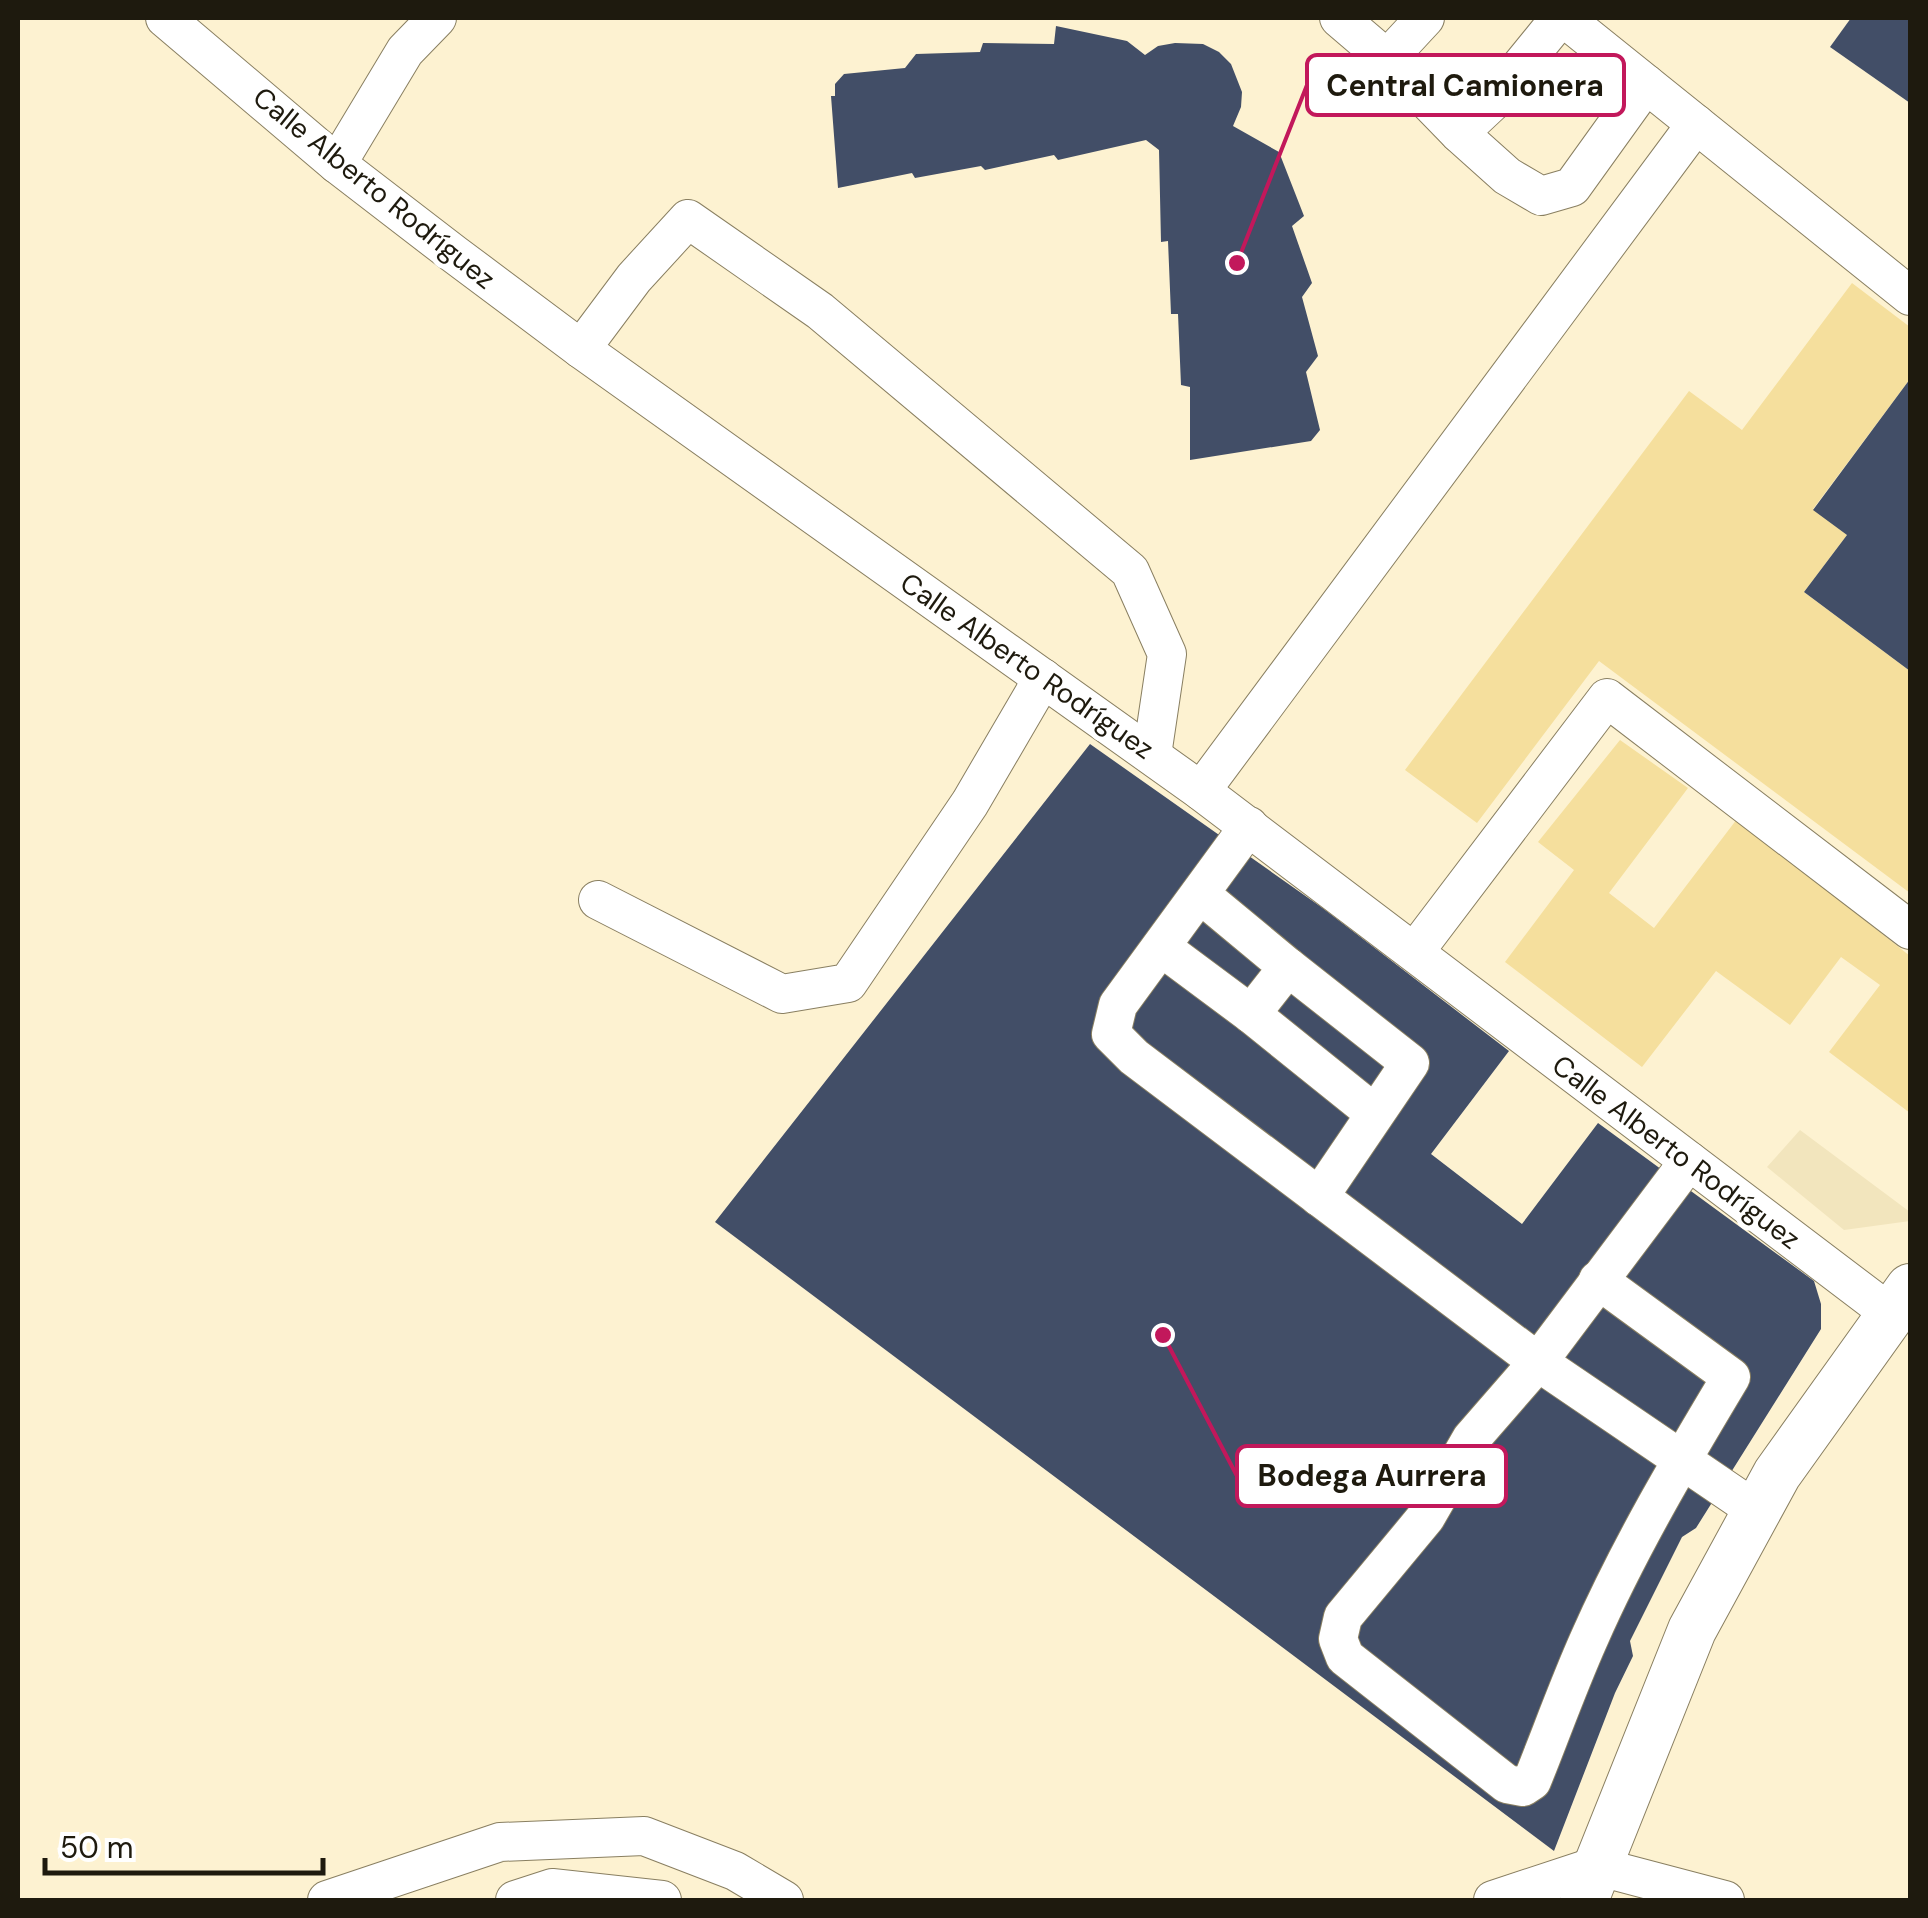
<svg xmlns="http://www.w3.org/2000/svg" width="1928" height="1918" font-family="'DM Sans',sans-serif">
	<rect width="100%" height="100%" fill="#fdf2d1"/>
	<path fill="#f2e5bd" d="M1800,1130L1910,1212V1221L1844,1230L1767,1167Z"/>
	<g fill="#f5df9d">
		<path d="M1852,283L1910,327V379L1813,509L1847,535L1804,592L1910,671V893L1599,661L1477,823L1405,770L1689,391L1742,430Z"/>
		<path d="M1620,740L1688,788L1609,893L1654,928L1737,819L1910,956V1113L1829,1052L1880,985L1841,957L1790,1025L1716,971L1642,1067L1505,962L1574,870L1538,842Z"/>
	</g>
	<g fill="#424e67">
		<path d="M1851,18H1910V103L1830,47Z"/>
		<path d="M1056,26L1127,41L1145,55L1158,46L1175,43L1203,44L1219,52L1231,64L1242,92L1241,107L1233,126L1279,152L1304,216L1292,226L1312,283L1302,297L1318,356L1306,372L1320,430L1311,441L1190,460V387L1181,385L1178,314H1171L1168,241L1161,242L1159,150L1146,140L1058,160L1054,155L985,170L981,166L915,178L912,173L838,188L831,96H835V84L844,74L905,68L916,54L980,52L983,43L1054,44Z"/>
		<path d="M1910,379V671L1804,592L1847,535L1813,510Z"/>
		<path d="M1090,744L1324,909L1509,1051L1431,1154L1522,1224L1598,1123L1814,1281L1821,1304V1329L1696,1528L1682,1537L1630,1641L1633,1656L1615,1693L1554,1851L715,1222Z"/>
	</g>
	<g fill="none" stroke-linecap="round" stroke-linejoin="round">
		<defs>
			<g id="minor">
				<path d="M165,18L337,164L454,254L581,349L1201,791L1891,1314"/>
				<path d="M1339,18L1387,59L1425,18"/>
				<path d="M1560,18L1490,104L1459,133L1507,176L1541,196L1572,187L1646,84"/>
				<path d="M1564,18L1910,296"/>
				<path d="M1387,59L1459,133"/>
				<path d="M337,164L405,51L437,18"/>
				<path d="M581,349L634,278L688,219L820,311L1130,571L1167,654L1152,755"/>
				<path d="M1201,791L1696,124"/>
				<path d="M1249,826L1118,1005L1111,1034L1134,1057L1538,1362L1689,1161"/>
				<path d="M1200,894L1288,967L1251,1014"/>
				<path d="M598,900L782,994L848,983L970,803L1043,678"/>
				<path d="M1161,947L1251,1014L1374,1113"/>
				<path d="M1416,950L1607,698L1910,930"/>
				<path d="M1288,967L1410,1063L1319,1197"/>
				<path d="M1598,1280L1731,1377C1680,1462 1629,1548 1589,1639C1568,1686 1551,1734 1532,1781L1523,1787L1507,1784L1345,1657L1338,1639L1343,1617L1426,1517L1471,1439L1538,1362L1757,1511"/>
				<path d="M327,1900L500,1842L644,1836L735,1871L784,1900"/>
				<path d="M515,1900L552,1888L662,1900"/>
				<path d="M1493,1900L1596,1866L1725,1900"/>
			</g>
			<path id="major" d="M1584,1900L1692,1630L1777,1474L1910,1288"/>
		</defs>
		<use href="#minor" stroke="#897f61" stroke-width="40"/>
		<use href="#major" stroke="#897f61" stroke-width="50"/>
		<use href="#minor" stroke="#fff" stroke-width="38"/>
		<use href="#major" stroke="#fff" stroke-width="48"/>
	</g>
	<g text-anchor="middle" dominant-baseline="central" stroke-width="10" stroke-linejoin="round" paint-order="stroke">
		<g font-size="28" fill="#1e1a0e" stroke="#fff">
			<text transform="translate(374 188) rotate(39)">Calle Alberto Rodríguez</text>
			<text transform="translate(1027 666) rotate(35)">Calle Alberto Rodríguez</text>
			<text transform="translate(1676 1152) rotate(37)">Calle Alberto Rodríguez</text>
		</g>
	</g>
	<path fill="none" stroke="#c2185b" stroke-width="4" d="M1237 263L1307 85M1163 1335L1237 1476"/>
	<g fill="#c2185b" stroke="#fff" stroke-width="4">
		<circle cx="1237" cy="263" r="10"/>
		<circle cx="1163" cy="1335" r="10"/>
	</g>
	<g fill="#fff" stroke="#c2185b" stroke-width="4">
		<rect x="1307" y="55" width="317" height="60" rx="10"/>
		<rect x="1237" y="1446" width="269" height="60" rx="10"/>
	</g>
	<g font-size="30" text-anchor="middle" font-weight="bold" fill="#1e1a0e">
		<text x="1465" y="96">Central Camionera</text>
		<text x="1372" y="1486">Bodega Aurrera</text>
	</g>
	<rect width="1928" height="1918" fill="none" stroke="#1e1a0e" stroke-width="40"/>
	<path d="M45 1858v15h278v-15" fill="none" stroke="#1e1a0e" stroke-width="5"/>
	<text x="60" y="1858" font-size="30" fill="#1e1a0e" stroke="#ffffff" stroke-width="8" paint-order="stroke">50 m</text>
</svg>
